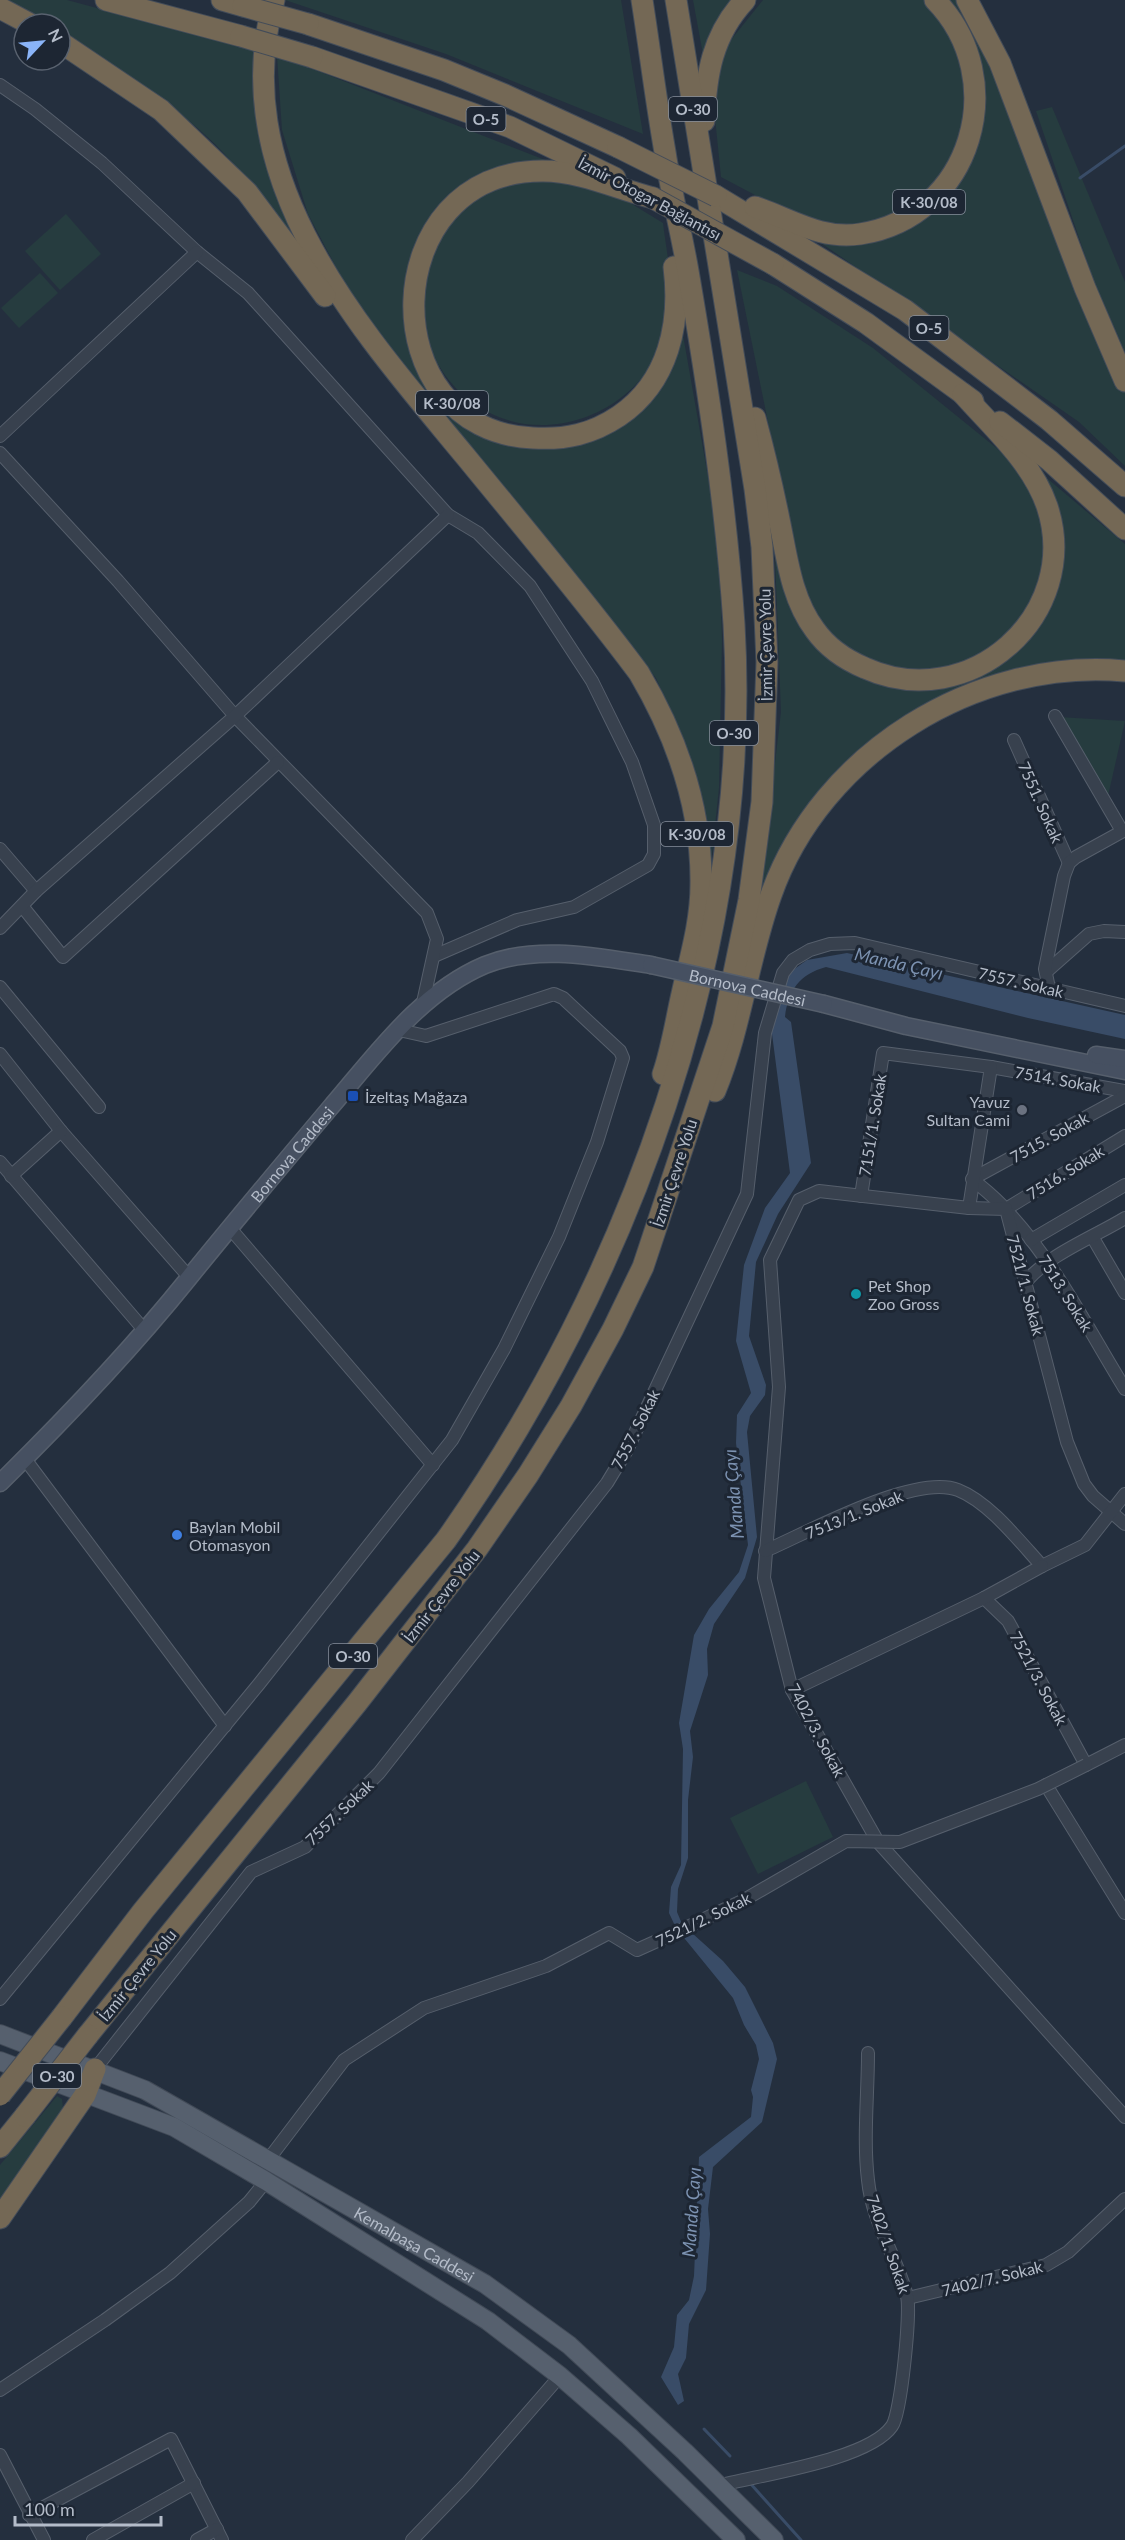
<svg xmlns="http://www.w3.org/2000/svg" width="1125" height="2540" font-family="Lato,sans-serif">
	<rect width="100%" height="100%" fill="#242f3e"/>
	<g fill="#263c3f">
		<path d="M0,0H67L253,50L255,97L263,140L309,263C279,222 251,180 216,145C170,100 113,68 60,33V24H45Z"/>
		<path d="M285,0H621L643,134L446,54Z"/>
		<path d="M693,0H738L704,60Z"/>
		<path d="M763,0H925L938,12L965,70L962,125L953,156L933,188L902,210L869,224L835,226L797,217L721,177L713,98L726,46Z"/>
		<path d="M943,0H958L994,72L1109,361L1125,391V466L1079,422L811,236L917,218L980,121Z"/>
		<path d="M277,55L558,165L468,187L408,302L465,421L569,444L658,389L683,335L719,539L722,640L719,788L709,883L708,824L686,746L656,678L358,309L308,214L282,130Z"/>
		<path d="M1052,107L1125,282V352L1093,279L1036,111Z"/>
		<path d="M553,176L627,201L663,223C667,256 676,295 668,327C647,412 541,456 469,400C423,364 407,297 433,245C437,239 439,230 444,225C455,213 473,200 487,191C501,183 536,180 553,176Z"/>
		<path d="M66,214L101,254L60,290L25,251Z"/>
		<path d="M737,270L777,286L873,348L1010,459L1036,493L1048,555L1024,621L970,664L933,672L891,669L845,647L816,620L800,579Z"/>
		<path d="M40,273L58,293L19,328L1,308Z"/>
		<path d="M1042,474L1125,544V662L1042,666L891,729L759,898L781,712L774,532L826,653L959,680L1054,594Z"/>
		<path d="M1059,717L1125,721L1108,796Z"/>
		<path d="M806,1781L833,1837L758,1874L730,1818Z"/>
		<path d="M57,2096L62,2099L63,2108L0,2200V2165Z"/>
	</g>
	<path fill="#394c67" d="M847,953L1125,1015V1039L1028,1018L826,967C800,974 788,990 785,1017L791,1022L811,1163L778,1214L756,1262L749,1336L766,1385L765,1395L750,1416L747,1432L757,1537L745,1578L714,1624L707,1649L708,1675L690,1731L693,1757L688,1800V1858L678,1889L677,1912L682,1924L723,1961L745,1987L773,2043L777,2059L762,2122L713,2167L708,2209L710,2234L706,2290L689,2324L686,2358L678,2374L684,2401L678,2405L661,2377L674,2347L677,2315L689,2300L694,2276L699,2157L751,2117L753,2097L751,2090L759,2059L756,2045L744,2025L733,1998L676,1928L669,1913L671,1887L681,1865L683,1749L679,1723L694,1635L709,1609L739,1572L748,1545L736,1443L737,1415L751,1393L736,1341L744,1265L765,1208L790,1173L771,1026L786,975L807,960Z"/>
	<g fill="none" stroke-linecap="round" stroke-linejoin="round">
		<g stroke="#394c67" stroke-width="3">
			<path d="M1080,178L1125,146"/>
			<path d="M704,2429L730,2456"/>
			<path d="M750,2483L801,2540"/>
		</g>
		<defs>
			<g id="street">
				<path d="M0,85L35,109L102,163L197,252L248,293L448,515L478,533L530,586L592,681L632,762L654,825V854L648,865L574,907L517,920L434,956"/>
				<path d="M0,436L197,252"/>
				<path d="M0,453L118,581L235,716L427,913L437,939L422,1007"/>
				<path d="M1055,716L1122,831"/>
				<path d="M1014,740L1069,863"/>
				<path d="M0,849L36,891"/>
				<path d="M22,906L63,957L278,762"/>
				<path d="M0,928L36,891L235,716L448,515"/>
				<path d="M1046,972L1089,934L1104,931L1125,932"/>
				<path d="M0,987L99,1107"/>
				<path d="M1049,988L1045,969L1064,876L1069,863L1076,857L1125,830"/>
				<path d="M0,1054L61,1131L189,1277"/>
				<path d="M991,1067L1125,1091"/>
				<path d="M1125,1096L972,1179C984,1189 996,1198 1006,1210C1055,1262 1088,1329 1125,1389"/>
				<path d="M0,1162L145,1331"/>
				<path d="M11,1176L61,1131"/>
				<path d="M861,1196L883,1053L991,1067L969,1208"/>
				<path d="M1006,1209L1125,1136"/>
				<path d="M229,1227L433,1465"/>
				<path d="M1093,1238L1125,1293"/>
				<path d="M1031,1240L1125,1185"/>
				<path d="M1025,1283C1047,1255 1094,1237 1125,1218"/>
				<path d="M25,1459L225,1726"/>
				<path d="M1125,1524L1093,1496L1084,1484L1067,1442L1006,1209L969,1208L819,1191L799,1200L770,1260L779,1387L764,1578L792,1690L878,1842L1125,2117"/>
				<path d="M765,1551C809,1532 915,1473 958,1490C989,1502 1020,1542 1042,1566L1085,1545L1125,1494"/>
				<path d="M984,1598L1008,1621L1086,1765L1125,1745"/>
				<path d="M792,1690L984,1598L1042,1566"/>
				<path d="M1046,1785L1125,1913"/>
				<path d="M0,1999L259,1684L452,1440L504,1349L559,1237L597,1142L623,1058L620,1051L563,998L554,994L426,1036L399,1030"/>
				<path d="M95,2069L251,1872L305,1847L379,1773L607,1483L627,1450L747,1194L765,1033L783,973L793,960L810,950L830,944L855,943L1125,1006"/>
				<path d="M268,2160L344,2060L424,2008L546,1966L609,1933L637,1950L677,1932"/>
				<path d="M908,2298L1046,2265L1068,2252L1125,2199"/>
				<path d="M0,2390L105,2320L170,2273L249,2202L266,2181"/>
				<path d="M0,2455L44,2540"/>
				<path d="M718,2486C758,2475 869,2460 892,2426C901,2414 911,2312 907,2296C897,2257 872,2222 868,2180C863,2139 868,2095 868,2053"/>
				<path d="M29,2515L171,2439L222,2540"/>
				<path d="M93,2540L194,2483"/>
				<path d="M197,2540L217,2529"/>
				<path d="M412,2540L468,2482L560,2376"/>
			</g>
			<g id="secondary">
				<path d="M824,1004L906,1026L1125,1071"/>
				<path d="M1096,1055L1125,1059"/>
				<path id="s1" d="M0,1483C66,1418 130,1351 188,1279C234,1222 282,1165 330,1108C375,1056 419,993 485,965C537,944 598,957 651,965"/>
			</g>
			<g id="primary">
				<path id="s2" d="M0,2034L145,2090L485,2284L569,2345L685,2452L774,2540"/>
				<path d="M0,2061L174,2127L266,2181L488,2321L560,2376L629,2436L736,2540"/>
			</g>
			<g id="highway">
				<path d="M106,0L241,36"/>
				<path d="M222,0L243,6"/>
				<path d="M274,0C224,179 361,330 466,457C524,528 584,599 639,673C678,739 702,808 701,885C701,922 690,958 682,994C676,1020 672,1048 663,1074"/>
				<path d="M967,0L1000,63L1085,288L1125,381"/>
				<path d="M0,8L30,24"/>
				<path d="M308,24L444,70L505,95L618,147"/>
				<path d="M60,42L161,110L247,192L325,296"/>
				<path d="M312,57L510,127L615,178"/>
				<path d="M704,121C706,75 712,35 745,0"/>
				<path d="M716,196L905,310L1049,420L1125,486"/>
				<path d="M653,198C618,189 580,171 543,171C375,170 370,431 533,438C566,440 592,434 619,416C669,382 681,323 674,267"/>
				<path d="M755,207C791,219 821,240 860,234C972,217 1012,79 935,0"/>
				<path d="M773,264L866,323L973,401"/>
				<path d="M755,418C764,451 772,485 779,519C787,557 791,598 815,630C827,647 846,660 865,668C969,715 1083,615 1047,506C1032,462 993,428 963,394"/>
				<path d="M1000,422L1049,460L1125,529"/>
				<path d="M715,1091C741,1028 748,959 771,895C821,753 976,657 1125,671"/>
				<path d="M62,2017L143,1911L446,1540C629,1281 753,944 734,624C726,505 708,388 688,271C681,231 671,192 665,152C656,101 650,51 642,0"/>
				<path d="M88,2035L357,1703L477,1549L528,1475L571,1406L613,1329L643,1267L723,1026L749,900L762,802L767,662L762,547L755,489L676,0"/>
				<path d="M0,2147L25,2116"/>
				<path d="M0,2218L85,2095L95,2069"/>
			</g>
		</defs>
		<use href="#street" stroke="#565f6c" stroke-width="14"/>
		<use href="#secondary" stroke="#565f6c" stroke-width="19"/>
		<use href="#primary" stroke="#414a57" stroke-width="20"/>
		<use href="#highway" stroke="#434c59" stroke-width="23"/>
		<use href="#street" stroke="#38414e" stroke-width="12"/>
		<use href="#secondary" stroke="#465061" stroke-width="16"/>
		<use href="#primary" stroke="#56606e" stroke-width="18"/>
		<use href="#highway" stroke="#746855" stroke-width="21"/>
		<defs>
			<path id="street-bridge" d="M677,1932L744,1900L846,1841L900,1842L1038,1789L1086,1765"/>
			<g id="secondary-bridge">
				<path id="s3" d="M651,965L824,1004"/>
			</g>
			<g id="highway-bridge">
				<path d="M243,6L308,24"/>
				<path d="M241,36L312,57"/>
				<path d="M618,147L716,196"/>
				<path d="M653,198L773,264"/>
				<path d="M0,2095L62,2017"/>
				<path d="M25,2116L88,2035"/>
			</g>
		</defs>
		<use href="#street-bridge" stroke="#565f6c" stroke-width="14" stroke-linecap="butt"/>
		<use href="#secondary-bridge" stroke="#565f6c" stroke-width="19" stroke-linecap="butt"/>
		<use href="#highway-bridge" stroke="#434c59" stroke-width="23" stroke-linecap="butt"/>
		<use href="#street-bridge" stroke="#38414e" stroke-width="12"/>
		<use href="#secondary-bridge" stroke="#465061" stroke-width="16"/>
		<use href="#highway-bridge" stroke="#746855" stroke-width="21"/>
	</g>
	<rect fill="#1a4fb4" stroke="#1d2633" stroke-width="2" x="347" y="1090" width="12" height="12" rx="3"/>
	<circle fill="#6b7280" stroke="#1d2633" stroke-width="2" cx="1022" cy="1110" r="6"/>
	<circle fill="#0f9aa8" stroke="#1d2633" stroke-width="2" cx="856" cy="1294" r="6"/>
	<circle fill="#3f7fe0" stroke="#1d2633" stroke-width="2" cx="177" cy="1535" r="6"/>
	<g text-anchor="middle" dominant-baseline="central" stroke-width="6" stroke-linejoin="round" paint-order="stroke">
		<g fill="#1d2633" stroke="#878f9c" stroke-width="1.5">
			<rect x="669" y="97" width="48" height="24" rx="4.5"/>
			<rect x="466.5" y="107" width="39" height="24" rx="4.5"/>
			<rect x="893" y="190" width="72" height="24" rx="4.5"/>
			<rect x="909.5" y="316" width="39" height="24" rx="4.5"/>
			<rect x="416" y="391" width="72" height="24" rx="4.5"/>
			<rect x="710" y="721" width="48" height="24" rx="4.5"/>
			<rect x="661" y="822" width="72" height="24" rx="4.5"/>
			<rect x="329" y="1644" width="48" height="24" rx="4.5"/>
			<rect x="33" y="2064" width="48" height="24" rx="4.5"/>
		</g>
		<g font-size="15" font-weight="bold" fill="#b4bcc9">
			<text x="693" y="109">O-30</text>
			<text x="486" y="119">O-5</text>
			<text x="929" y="202">K-30/08</text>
			<text x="929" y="328">O-5</text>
			<text x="452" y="403">K-30/08</text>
			<text x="734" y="733">O-30</text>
			<text x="697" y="834">K-30/08</text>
			<text x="353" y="1656">O-30</text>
			<text x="57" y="2076">O-30</text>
		</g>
		<g font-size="16" fill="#b4bcc9" stroke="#1d2633">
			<text transform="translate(650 198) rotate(28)">İzmir Otogar Bağlantısı</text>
			<text transform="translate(765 645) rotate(-91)">İzmir Çevre Yolu</text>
			<text transform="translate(1041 802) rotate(66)">7551. Sokak</text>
			<text transform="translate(1021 982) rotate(13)">7557. Sokak</text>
			<text stroke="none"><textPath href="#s3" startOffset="99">Bornova Caddesi</textPath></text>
			<text transform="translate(1058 1079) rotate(10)">7514. Sokak</text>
			<text transform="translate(872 1125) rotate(-81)">7151/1. Sokak</text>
			<text transform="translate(1049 1137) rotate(-29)">7515. Sokak</text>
			<text stroke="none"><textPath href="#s1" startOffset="440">Bornova Caddesi</textPath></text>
			<text transform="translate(1065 1172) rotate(-32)">7516. Sokak</text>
			<text transform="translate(674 1173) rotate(-72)">İzmir Çevre Yolu</text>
			<text transform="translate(1026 1285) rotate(75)">7521/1. Sokak</text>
			<text transform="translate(1066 1293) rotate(58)">7513. Sokak</text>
			<text transform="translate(635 1429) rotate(-63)">7557. Sokak</text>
			<text transform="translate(854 1514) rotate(-22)">7513/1. Sokak</text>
			<text transform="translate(441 1596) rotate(-52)">İzmir Çevre Yolu</text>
			<text transform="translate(1039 1678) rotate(62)">7521/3. Sokak</text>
			<text transform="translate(817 1730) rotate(62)">7402/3. Sokak</text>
			<text transform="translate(339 1812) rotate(-44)">7557. Sokak</text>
			<text transform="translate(703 1919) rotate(-26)">7521/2. Sokak</text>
			<text transform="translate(137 1975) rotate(-51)">İzmir Çevre Yolu</text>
			<text stroke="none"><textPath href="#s2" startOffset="466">Kemalpaşa Caddesi</textPath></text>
			<text transform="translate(889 2244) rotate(71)">7402/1. Sokak</text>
			<text transform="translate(992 2278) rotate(-14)">7402/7. Sokak</text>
		</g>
		<g font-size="16" fill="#b4bcc9" stroke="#1d2633" text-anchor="start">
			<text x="365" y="1096">İzeltaş Mağaza</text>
			<text x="1010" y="1101" text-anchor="end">Yavuz<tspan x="1010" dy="18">Sultan Cami</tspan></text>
			<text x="868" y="1285">Pet Shop<tspan x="868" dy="18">Zoo Gross</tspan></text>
			<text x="189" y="1526">Baylan Mobil<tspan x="189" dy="18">Otomasyon</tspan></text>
		</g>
		<g font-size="18" font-style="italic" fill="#7c92b1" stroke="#1d2633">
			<text transform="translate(899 963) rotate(13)">Manda Çayı</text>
			<text transform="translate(733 1494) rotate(-95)">Manda Çayı</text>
			<text transform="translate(691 2212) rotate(-86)">Manda Çayı</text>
		</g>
	</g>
	<g transform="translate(42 42) rotate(64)"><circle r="28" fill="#1d2633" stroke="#59626f" stroke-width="1.5"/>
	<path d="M0-4.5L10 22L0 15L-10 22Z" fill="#8ab4f8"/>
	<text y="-9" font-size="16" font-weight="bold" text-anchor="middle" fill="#b4bcc9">N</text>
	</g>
	<path d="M15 2516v9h146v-9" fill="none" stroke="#b4bcc9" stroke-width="3"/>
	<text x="24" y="2516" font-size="18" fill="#b4bcc9" stroke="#1d2633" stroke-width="4.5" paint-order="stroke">100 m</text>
</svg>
